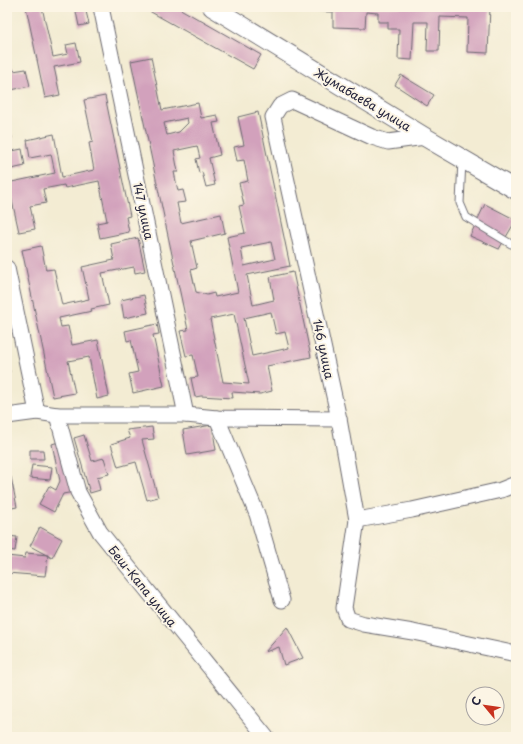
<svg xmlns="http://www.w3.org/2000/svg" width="523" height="744" font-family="'Playpen Sans',sans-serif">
	<rect width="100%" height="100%" fill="#fcf5e5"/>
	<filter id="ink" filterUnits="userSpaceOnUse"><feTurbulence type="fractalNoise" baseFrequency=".025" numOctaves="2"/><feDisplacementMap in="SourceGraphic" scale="8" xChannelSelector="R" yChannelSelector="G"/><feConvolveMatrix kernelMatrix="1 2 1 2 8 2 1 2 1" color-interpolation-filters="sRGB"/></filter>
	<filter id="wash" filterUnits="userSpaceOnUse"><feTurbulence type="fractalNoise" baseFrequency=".012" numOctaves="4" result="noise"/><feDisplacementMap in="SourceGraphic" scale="16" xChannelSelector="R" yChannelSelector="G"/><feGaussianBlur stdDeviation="0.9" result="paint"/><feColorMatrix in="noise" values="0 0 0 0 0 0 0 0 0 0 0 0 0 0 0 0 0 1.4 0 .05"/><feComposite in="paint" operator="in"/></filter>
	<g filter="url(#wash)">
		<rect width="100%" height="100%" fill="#f3ecd3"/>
		<g id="blocks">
			<g fill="#d2a1bc" fill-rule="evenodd">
				<path d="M26,7H42L53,57L68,54L66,45L76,43L80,62L54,67L60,95L45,98Z"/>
				<path d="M75,7H85L89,24L79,26Z"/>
				<path d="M142,7H177L261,55L253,69Z"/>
				<path d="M301,7H490L488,53L467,52L468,18L440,17L439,51H427L428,22H414L412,60L398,59L399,29H388V22H378V13L366,12L365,28L333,27V12L301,11Z"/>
				<path d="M151,57L162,110L198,103L201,118L217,115L219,122L213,123L220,155L209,158L215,185L206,187L202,172L199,173L196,159L200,158L197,146L174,151L178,172H174L178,191L183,190L186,202L177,203L181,223L221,214L225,233L191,241L197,268L191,270L196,292L207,295L214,293L215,297L238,292L227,237L245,233L239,206L244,205L239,183L248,181L244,160L237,161L234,147L244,145L238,117L258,112L290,266L247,275L253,305L274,300L270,277L293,272L311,357L267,366L272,391L260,394L232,392L233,398L201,396L195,397L191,378L198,377L193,355L186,356L180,331L188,330L131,61ZM187,118L188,123L179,132L167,135L164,123ZM271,242L275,259L244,266L241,248ZM271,312L276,334L285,332L289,348L252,356L244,318ZM234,314L249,384L223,382L210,319Z"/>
				<path d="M13,68V71L26,69L30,86L11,90V87L7,88V69Z"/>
				<path d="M401,75L434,95L427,106L395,85Z"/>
				<path d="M105,96L130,216L126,217L129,232L100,238L97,223L107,221L99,181L65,188L64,185L43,189L46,203L30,206L35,229L19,232L11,196L7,197V183L55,173L51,154L30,158L27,140L54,134L62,177L94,170L89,143L93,142L84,100Z"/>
				<path d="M7,116L12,138L7,140Z"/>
				<path d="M22,149L25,166L7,170V152Z"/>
				<path d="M485,204L516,220L499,249L470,236Z"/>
				<path d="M138,238L145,271L135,273L134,267L102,273L109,305L91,309L92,311L59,318L61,327L68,326L72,345L98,340L109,396L97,399L89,357L68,361L75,393L53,397L22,250L41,246L46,270L54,269L62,305L89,299L82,267L114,260L111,244Z"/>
				<path d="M144,295L148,313L124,318L121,300Z"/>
				<path d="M157,324L159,334L153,335L164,386L133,393L129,374L138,372L131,340L127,341L125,331Z"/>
				<path d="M7,358L10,372L7,373Z"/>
				<path d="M212,425L216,450L187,455L183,430Z"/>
				<path d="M152,427L154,439L142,440L158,497L147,500L136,462L118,467L111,444L130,438L127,430Z"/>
				<path d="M84,435L92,461L104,458L109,474L97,477L100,490L90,493L74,438Z"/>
				<path d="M62,441L74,492L63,494L54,512L39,504L49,486L56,490L60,481L52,444Z"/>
				<path d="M30,450H43L44,459H30Z"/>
				<path d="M32,465L52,467L50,480L30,478Z"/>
				<path d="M11,477L17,507L7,509V478Z"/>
				<path d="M40,527L62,539L52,558L30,546Z"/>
				<path d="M7,536L17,537L15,551L7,550Z"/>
				<path d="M26,553L48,555L45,576L7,573V556L25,558Z"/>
				<path d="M287,627L303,658L284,665L279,647L265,652Z"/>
			</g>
		</g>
	</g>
	<g filter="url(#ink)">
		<use href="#blocks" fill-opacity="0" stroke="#6b6970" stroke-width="1"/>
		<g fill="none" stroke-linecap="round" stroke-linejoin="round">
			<defs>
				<path id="service" d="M462,160L460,203L466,217L511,244L516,243"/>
				<g id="minor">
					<path d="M101,7L186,415"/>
					<path d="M7,268L37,412"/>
					<path d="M57,415L78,492L100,532L266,737"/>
					<path d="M7,416L37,412L57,415H186L217,418L339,419L273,117L280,106L292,100L372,137L388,142L425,137"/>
					<path d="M217,418L257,514L282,600"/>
					<path d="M339,419L357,520L344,608L348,619L364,624L413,632L516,654"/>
					<path d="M357,520L412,510L501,490L516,484"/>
				</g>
				<path id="tertiary" d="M212,7L425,137L516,190"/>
			</defs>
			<use href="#service" stroke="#6b6970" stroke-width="9"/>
			<use href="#minor" stroke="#6b6970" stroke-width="17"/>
			<use href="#tertiary" stroke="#6b6970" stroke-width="20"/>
			<use href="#service" stroke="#fff" stroke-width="7"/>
			<use href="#minor" stroke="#fff" stroke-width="15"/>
			<use href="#tertiary" stroke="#fff" stroke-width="18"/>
		</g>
	</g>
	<g text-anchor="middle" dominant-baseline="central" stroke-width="4" stroke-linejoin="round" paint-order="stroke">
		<g font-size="12" fill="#22223b" stroke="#fcf5e5">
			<text transform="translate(363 99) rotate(31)">Жумабаева улица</text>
			<text transform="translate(144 211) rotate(78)">147 улица</text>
			<text transform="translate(324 349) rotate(78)">146 улица</text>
			<text transform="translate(143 586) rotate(51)">Беш-Капа улица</text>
		</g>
	</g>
	<rect width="523" height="744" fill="none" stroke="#fcf5e5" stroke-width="24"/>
	<g transform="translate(485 706) rotate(299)"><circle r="19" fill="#fcf5e5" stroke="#a5a1a1"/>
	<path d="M0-3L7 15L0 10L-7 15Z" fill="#c8321e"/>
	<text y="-6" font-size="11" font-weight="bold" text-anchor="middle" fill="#22223b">С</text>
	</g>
</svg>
